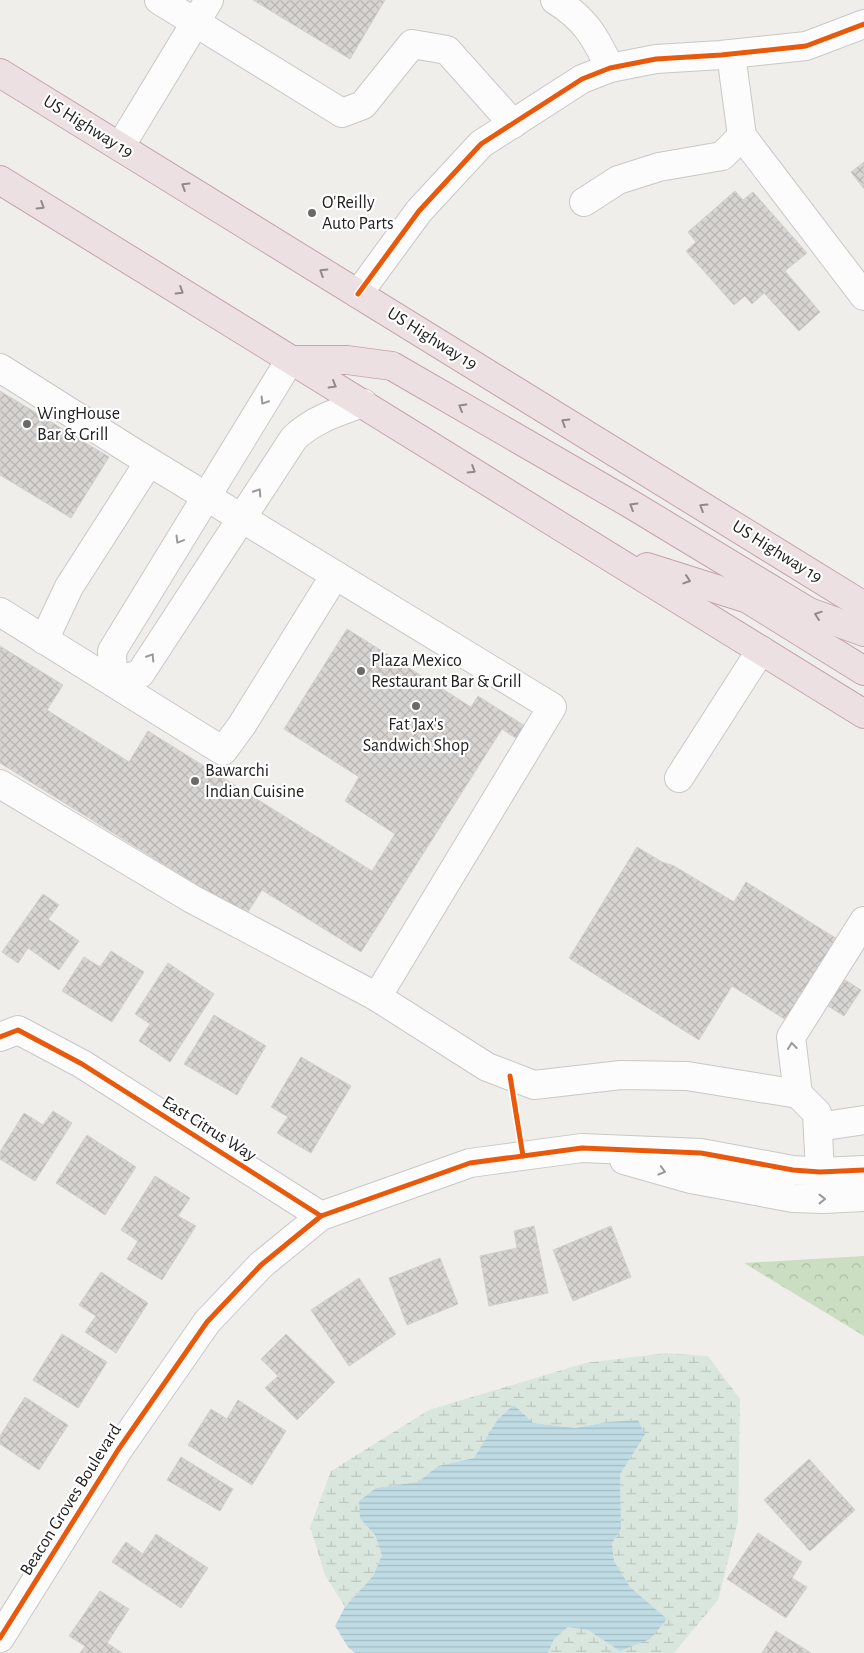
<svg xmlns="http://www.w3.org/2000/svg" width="864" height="1653" font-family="'Alegreya Sans',sans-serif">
	<defs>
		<pattern id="forest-crowns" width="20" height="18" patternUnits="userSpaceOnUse" patternTransform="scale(1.25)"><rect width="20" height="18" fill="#cbdec1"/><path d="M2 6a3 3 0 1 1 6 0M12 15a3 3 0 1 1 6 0" fill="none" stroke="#aebea6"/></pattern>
		<pattern id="wetland-marsh" width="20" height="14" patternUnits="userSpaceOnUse" patternTransform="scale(1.25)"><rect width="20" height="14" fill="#d9e6de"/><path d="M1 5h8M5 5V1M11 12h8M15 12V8" fill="none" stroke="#bac5be"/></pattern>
		<pattern id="water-rules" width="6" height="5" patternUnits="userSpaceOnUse" patternTransform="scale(1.25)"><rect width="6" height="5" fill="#bfdbe3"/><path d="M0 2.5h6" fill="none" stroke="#a4bcc2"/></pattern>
		<pattern id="building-cross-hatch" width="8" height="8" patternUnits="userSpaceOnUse" patternTransform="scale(1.25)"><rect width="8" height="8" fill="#d7d4d2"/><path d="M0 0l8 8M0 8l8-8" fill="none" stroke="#b8b6b4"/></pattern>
	</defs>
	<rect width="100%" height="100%" fill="#f0eeeb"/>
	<path fill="url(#forest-crowns)" d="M864,1256V1336L744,1263Z"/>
	<path fill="url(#wetland-marsh)" d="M666,1353L708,1356L740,1399L738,1521L718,1600L674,1653H548L554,1639L568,1627L588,1630L620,1651L667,1619L630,1587L614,1561L612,1543L621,1529L620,1474L645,1435L607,1422L575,1428L532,1423L514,1405L474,1458L438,1466L418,1482L376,1488L360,1517L375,1535L382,1555L373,1576L345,1607L325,1575L310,1527L331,1471L429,1410L585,1363Z"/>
	<path fill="url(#water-rules)" d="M514,1405L533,1423L575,1428L607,1422L638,1420L645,1435L620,1474L621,1529L612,1543L614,1561L630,1587L667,1619L650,1639L620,1651L588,1630L568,1627L554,1639L548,1653H355L348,1647L335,1626L345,1607L373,1576L382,1555L375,1535L360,1518L359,1501L376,1488L418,1482L438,1466L474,1458L498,1419Z"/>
	<g fill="url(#building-cross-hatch)" stroke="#d3d0cc">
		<path d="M253,0H385L350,59Z"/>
		<path d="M864,162V189L851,172Z"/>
		<path d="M735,191L743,200L753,192L807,253L785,271L820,312L799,331L764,293L752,304L745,296L734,305L686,251L696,242L688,232Z"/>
		<path d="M0,391L109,457L71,518L0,475Z"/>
		<path d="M347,629L471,707L478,696L525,726L517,739L502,729L361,952L262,890L246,915L0,763V646L63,685L47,710L129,762L148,731L372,871L395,834L345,801L359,777L284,729Z"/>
		<path d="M637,847L662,862L674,866L734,902L746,882L842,942L826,968L861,990L844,1016L809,994L791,1023L732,986L699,1040L569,958Z"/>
		<path d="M43,894L59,905L48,919L79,941L59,970L28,948L18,963L2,952Z"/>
		<path d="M111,951L144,972L112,1022L62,991L84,957L100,967Z"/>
		<path d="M168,963L214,994L170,1062L139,1041L150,1024L135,1014Z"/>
		<path d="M214,1015L266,1046L237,1095L184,1064Z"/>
		<path d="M301,1057L351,1086L311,1153L277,1133L288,1117L271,1107Z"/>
		<path d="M53,1111L72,1123L35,1181L0,1159V1152L24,1113L43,1125Z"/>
		<path d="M87,1135L136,1167L105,1215L56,1183Z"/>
		<path d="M155,1176L190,1198L178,1216L196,1226L162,1280L127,1259L138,1241L121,1230Z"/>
		<path d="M534,1226L548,1293L489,1306L480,1256L517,1248L514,1231Z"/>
		<path d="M611,1226L631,1277L573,1301L553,1250Z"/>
		<path d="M440,1258L458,1304L407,1325L389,1278Z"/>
		<path d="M101,1272L148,1303L116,1353L85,1332L96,1316L79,1305Z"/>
		<path d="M359,1278L396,1334L349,1366L311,1310Z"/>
		<path d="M62,1334L107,1362L78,1408L33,1380Z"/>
		<path d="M286,1334L335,1382L297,1420L265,1388L278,1376L261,1359Z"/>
		<path d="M25,1397L68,1425L39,1470L0,1444V1436Z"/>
		<path d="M238,1400L286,1431L252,1485L188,1445L211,1409L227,1419Z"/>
		<path d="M181,1457L233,1489L220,1511L167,1480Z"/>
		<path d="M809,1459L855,1510L810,1551L764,1500Z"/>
		<path d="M758,1533L802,1562L792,1578L807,1587L786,1618L727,1579Z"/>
		<path d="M156,1534L208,1568L181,1608L112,1562L126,1542L143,1554Z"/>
		<path d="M100,1591L129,1609L107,1643L122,1653H80L85,1646L69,1636Z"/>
		<path d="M776,1631L811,1653H762Z"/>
	</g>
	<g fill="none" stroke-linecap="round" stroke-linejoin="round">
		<defs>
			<g id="minor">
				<path d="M159,0L342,113L363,105L412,44L447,50L513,124"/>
				<path d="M555,0C585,19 595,36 610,68"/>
				<path d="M731,54L742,136L864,296"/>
				<path d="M120,147L209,0"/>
				<path d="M584,202L618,180L659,167L722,156L742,136"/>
				<path d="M358,294L419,211L481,144L582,79L610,68L656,59L721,55L806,46L864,24"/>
				<path d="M0,368L133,452L552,707L377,997L487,1067L534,1085L621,1075L687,1076L798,1094L817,1113L820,1172"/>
				<path d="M0,612L223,751L242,725L335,575"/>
				<path d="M44,640L69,587L149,462"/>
				<path d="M113,682L140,674L294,438C314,419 338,412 363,403"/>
				<path d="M113,682L112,651L290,360"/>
				<path d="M679,778L761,650"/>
				<path d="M0,784L192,899L379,998"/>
				<path d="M0,1037L18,1030L82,1064L321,1216"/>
				<path d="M798,1094L791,1037L864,921"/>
				<path d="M818,1127L864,1120"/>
				<path d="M624,1160L691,1179L793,1198L824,1199L864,1197"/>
				<path d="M0,1638L118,1450L207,1322L261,1265L321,1216L470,1163L582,1148L701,1153L793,1170L820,1172L864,1170"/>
			</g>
			<g id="highway">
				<path d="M0,73L864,606"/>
				<path d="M0,180L864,714"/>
				<path d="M292,360H347L392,366L629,503L809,612L864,632"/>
				<path d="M647,567L748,599L864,671"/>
			</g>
		</defs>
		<use href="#minor" stroke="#c9c8c7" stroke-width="30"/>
		<use href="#highway" stroke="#c5a2ac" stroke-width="30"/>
		<use href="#minor" stroke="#fdfcfc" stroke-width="28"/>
		<use href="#highway" stroke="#ece0e2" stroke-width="28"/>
		<defs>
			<g id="cycleway">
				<path d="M358,294L419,211L481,144L582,79L610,68L656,59L721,55L806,46L864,24"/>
				<path d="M0,1037L18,1030L82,1064L321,1216"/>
				<path d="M510,1076L523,1156"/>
				<path d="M0,1638L118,1450L207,1322L261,1265L321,1216L470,1163L582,1148L701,1153L793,1170L820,1172L864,1170"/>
			</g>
		</defs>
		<use href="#cycleway" stroke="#fff" stroke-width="8"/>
		<use href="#cycleway" stroke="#e8590c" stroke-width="5"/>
	</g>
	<defs><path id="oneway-chevron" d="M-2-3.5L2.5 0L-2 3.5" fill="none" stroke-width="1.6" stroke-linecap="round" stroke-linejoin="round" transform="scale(1.25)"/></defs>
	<g stroke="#918a8c">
		<use href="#oneway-chevron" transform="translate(185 186) rotate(-148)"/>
		<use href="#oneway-chevron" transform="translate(41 206) rotate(32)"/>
		<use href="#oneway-chevron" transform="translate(323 272) rotate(-148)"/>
		<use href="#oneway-chevron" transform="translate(180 291) rotate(32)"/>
		<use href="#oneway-chevron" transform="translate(333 385) rotate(30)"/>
		<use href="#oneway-chevron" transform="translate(462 407) rotate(-150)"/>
		<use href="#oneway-chevron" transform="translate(565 422) rotate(-148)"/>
		<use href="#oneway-chevron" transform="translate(472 470) rotate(32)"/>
		<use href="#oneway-chevron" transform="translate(633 506) rotate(-149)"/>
		<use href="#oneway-chevron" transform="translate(703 507) rotate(-148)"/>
		<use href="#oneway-chevron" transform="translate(687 580) rotate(18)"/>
		<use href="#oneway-chevron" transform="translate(818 615) rotate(-161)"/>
	</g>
	<g stroke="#9a9a9a">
		<use href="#oneway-chevron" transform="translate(264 401) rotate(122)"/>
		<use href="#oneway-chevron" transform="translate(258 492) rotate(-57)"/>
		<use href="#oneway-chevron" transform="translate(179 540) rotate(121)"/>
		<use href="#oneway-chevron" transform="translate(151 657) rotate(-57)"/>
		<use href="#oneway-chevron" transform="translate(792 1046) rotate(-97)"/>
		<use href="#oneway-chevron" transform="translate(662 1171) rotate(16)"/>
		<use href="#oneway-chevron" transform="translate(822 1199)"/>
	</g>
	<g fill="#6a6968" stroke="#fff" stroke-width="2">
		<circle cx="312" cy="213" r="5"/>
		<circle cx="27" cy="424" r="5"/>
		<circle cx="361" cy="671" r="5"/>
		<circle cx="416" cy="706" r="5"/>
		<circle cx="195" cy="781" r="5"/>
	</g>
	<g text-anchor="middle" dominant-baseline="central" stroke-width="4.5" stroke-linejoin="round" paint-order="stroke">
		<g font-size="18" fill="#222" stroke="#fff">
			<text transform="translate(88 127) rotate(32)">US Highway 19</text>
			<text transform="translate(432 339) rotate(32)">US Highway 19</text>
			<text transform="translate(777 552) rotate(32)">US Highway 19</text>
			<text transform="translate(209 1129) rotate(32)">East Citrus Way</text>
			<text transform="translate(71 1500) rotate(-58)">Beacon Groves Boulevard</text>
		</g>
		<g font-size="18" fill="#222" stroke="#fff" text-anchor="start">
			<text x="322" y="203">O'Reilly<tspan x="322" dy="21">Auto Parts</tspan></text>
			<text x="37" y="414">WingHouse<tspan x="37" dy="21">Bar &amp; Grill</tspan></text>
			<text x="371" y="661">Plaza Mexico<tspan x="371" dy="21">Restaurant Bar &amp; Grill</tspan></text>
			<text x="416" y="725" text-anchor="middle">Fat Jax's<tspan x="416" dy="21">Sandwich Shop</tspan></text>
			<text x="205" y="771">Bawarchi<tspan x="205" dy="21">Indian Cuisine</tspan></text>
		</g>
	</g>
</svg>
